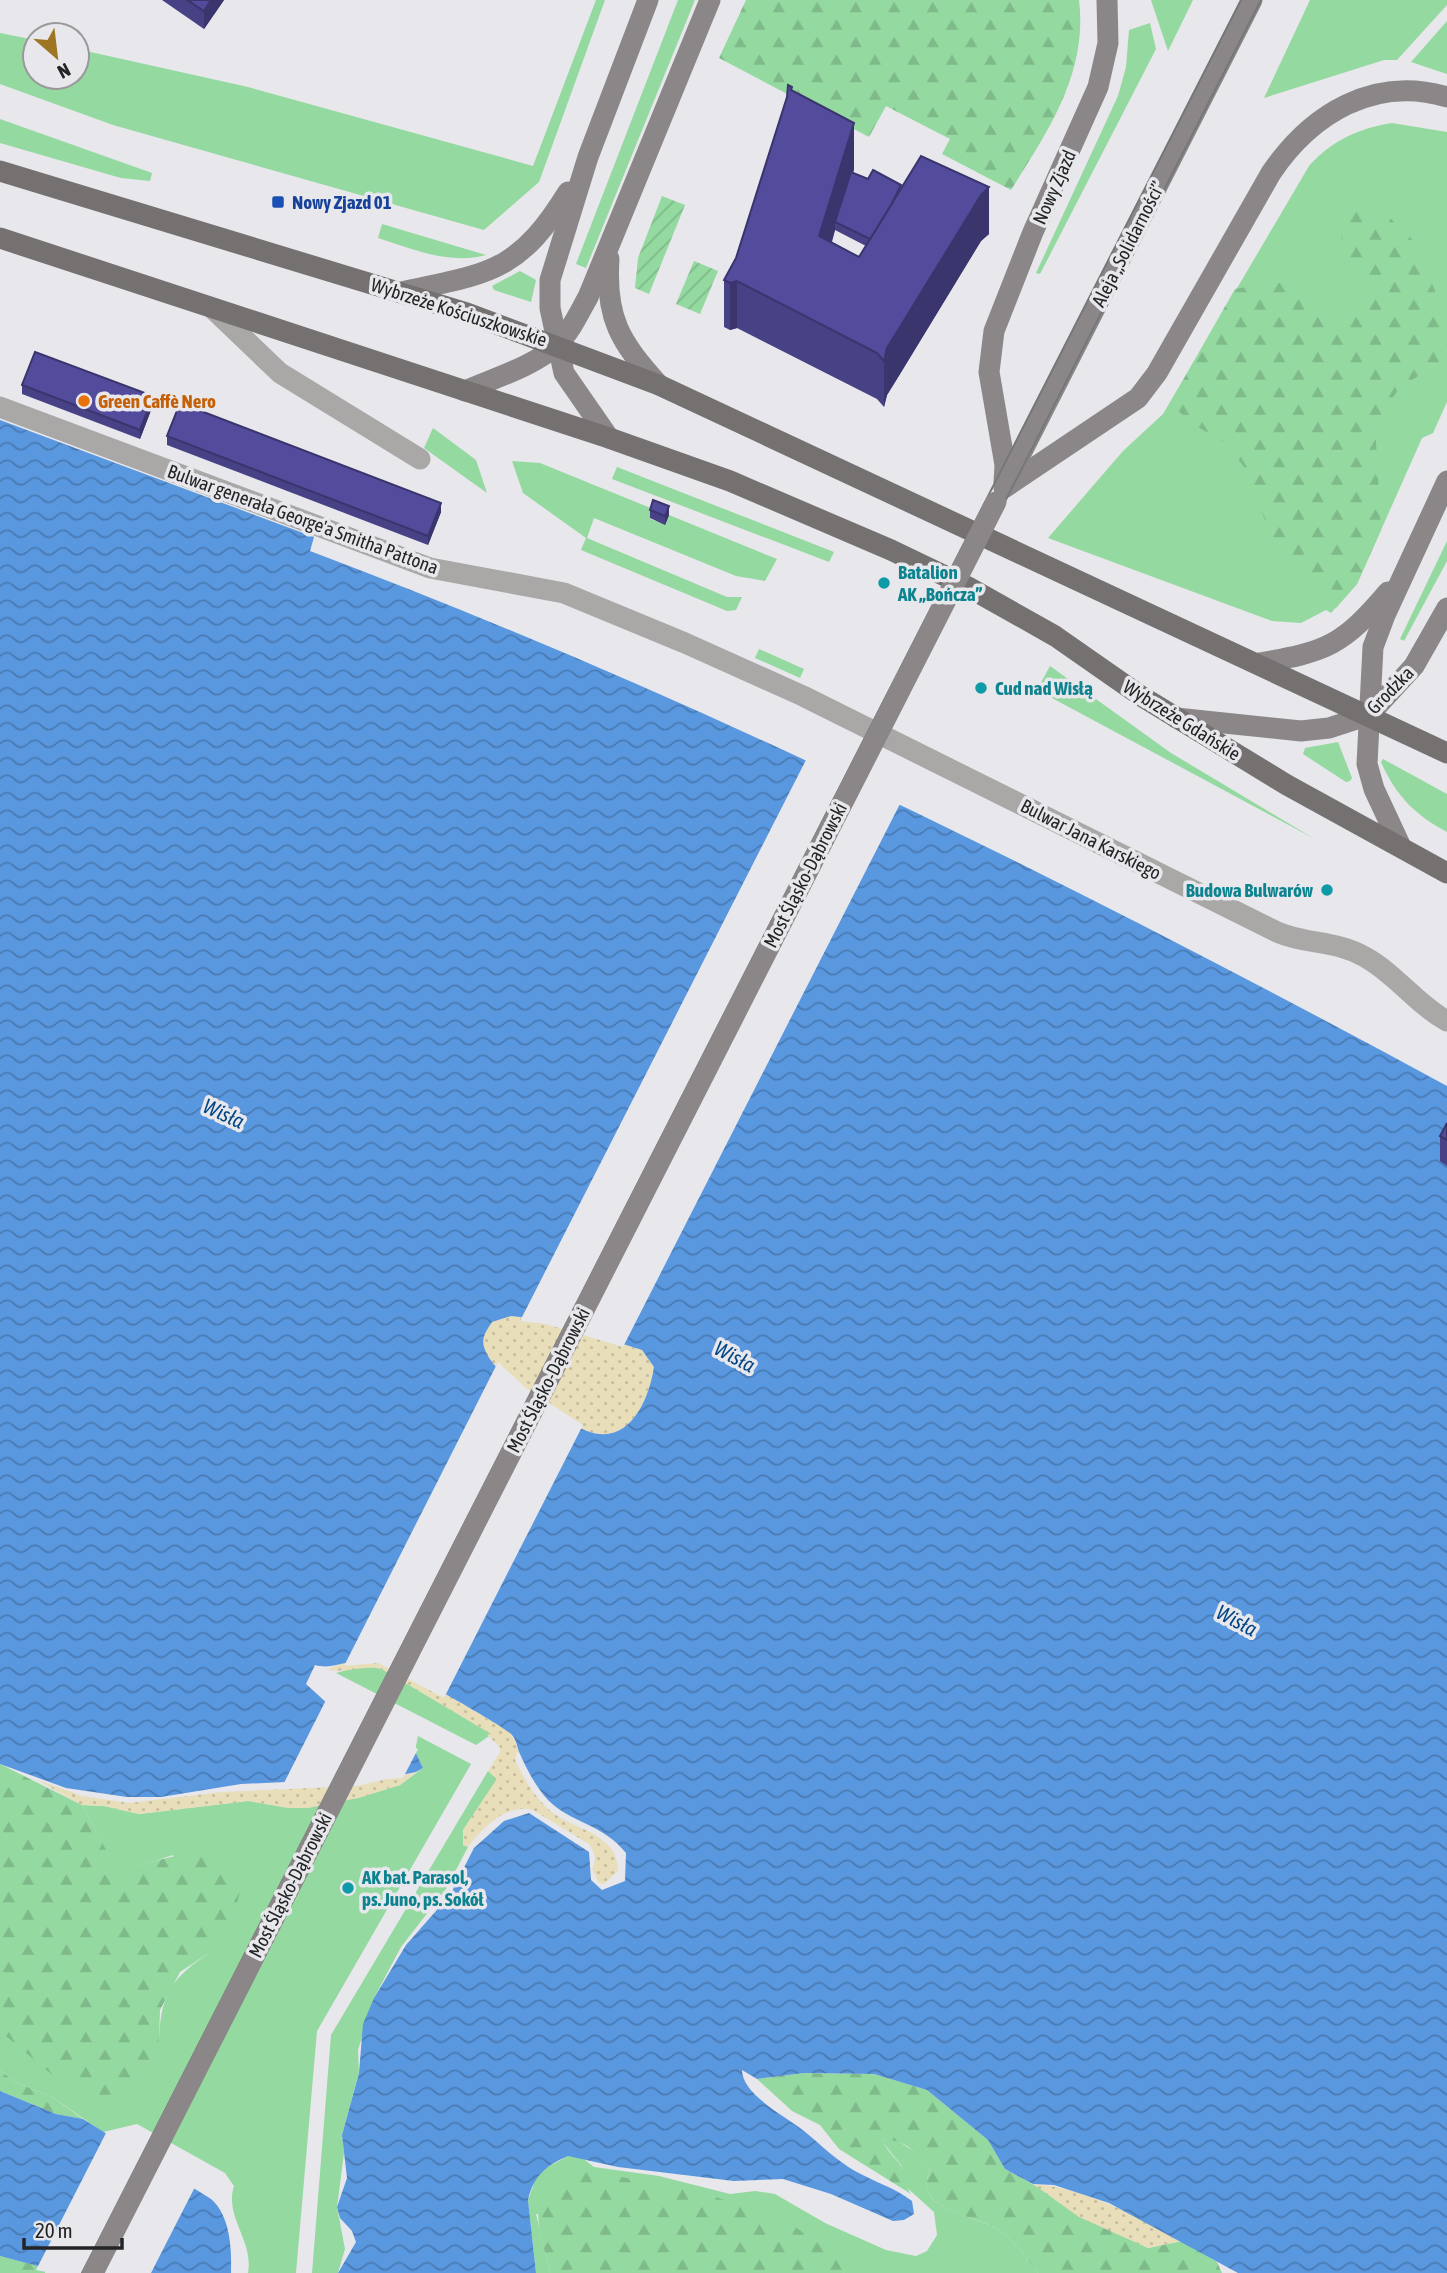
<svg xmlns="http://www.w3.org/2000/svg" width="1447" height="2273" font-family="'Asap Condensed',sans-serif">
	<defs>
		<pattern id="forest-firs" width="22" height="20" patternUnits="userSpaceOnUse" patternTransform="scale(1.75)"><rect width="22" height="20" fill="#94d9a0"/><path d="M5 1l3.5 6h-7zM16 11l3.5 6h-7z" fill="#7fba8a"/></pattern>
		<pattern id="sand-dots" width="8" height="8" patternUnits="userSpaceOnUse" patternTransform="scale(1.75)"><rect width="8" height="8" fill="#e8deb9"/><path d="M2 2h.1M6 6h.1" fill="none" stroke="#c7be9f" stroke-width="1.8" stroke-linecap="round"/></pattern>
		<pattern id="garden-furrows" width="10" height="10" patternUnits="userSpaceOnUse" patternTransform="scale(1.75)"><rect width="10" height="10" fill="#94d9a0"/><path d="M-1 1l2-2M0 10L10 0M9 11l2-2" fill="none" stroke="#7fba8a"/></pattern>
		<pattern id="water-waves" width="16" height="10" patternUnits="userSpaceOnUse" patternTransform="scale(1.75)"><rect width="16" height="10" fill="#5997df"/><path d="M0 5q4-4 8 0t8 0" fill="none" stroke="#497bb5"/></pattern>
	</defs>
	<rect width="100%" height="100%" fill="#e7e7ec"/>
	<g fill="#94d9a0">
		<path d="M596,0H605L539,182L484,230L113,125L0,84V33L35,40V77H77V49L248,87L533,166Z"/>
		<path d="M678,0H695L586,268L576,264Z"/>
		<path d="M1151,0H1193L1168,51Z"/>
		<path d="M1310,0H1447V5L1397,60H1384L1264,98Z"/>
		<path d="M1447,21V74L1411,62Z"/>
		<path d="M1150,23L1156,49L1040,274L1036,273L1118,96L1126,67L1129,30Z"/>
		<path d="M0,119L152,173L150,181L121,178L0,143Z"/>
		<path d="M1392,123L1447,132V402L1433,433L1422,438L1357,584L1331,613L1326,610L1301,623L1272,621L1048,538L1123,451L1163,414L1309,166C1331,141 1359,128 1392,123Z"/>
		<path d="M382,224L486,255C449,265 413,249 378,238Z"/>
		<path d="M520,271L536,280L531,302L494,290L492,286Z"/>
		<path d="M433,428L476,460L487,493L424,448Z"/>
		<path d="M512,461L540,463L653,509L650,519L665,524L669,515L777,559L765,581L736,576L594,518L587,538L727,597H742L736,610L727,611L581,550L586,538L523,493Z"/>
		<path d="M617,467L834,552L829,562L612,479Z"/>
		<path d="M1447,541V561L1404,641L1400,639Z"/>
		<path d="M759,649L804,669L800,678L755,658Z"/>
		<path d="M1050,666L1171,753L1313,838L1037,690Z"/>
		<path d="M1338,742L1352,778L1350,781L1346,782L1303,754L1305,748Z"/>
		<path d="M1383,759L1447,794V832C1415,815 1396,796 1381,762Z"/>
		<path d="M366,1665L382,1669L492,1734L476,1745L336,1673Z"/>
		<path d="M418,1736L471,1764L317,2031L296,2273H248C254,2241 224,2217 234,2186L225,2173L137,2124L103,2132L52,2097L15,2082L0,2070V2031L5,2034L159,2039C161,1994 172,1978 209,1953L173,1855L118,1873L82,1805L104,1806L139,1814L248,1801L289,1808L358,1798L400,1785L423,1768L415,1751Z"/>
		<path d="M488,1771L497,1779L463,1830V1845L468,1847L446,1889L401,1947L374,1998L358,2050L359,2072L342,2135L344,2153L337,2207L345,2249L338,2273H312L331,2035Z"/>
		<path d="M895,2139L918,2154L930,2170C912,2211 975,2214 997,2229C1014,2240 1026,2257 1038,2273H844C825,2241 797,2227 762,2215L536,2214L550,2273H536L528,2200L536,2178L544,2169L568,2156L581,2157L594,2167L659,2176L730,2194L755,2191L775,2194L825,2223L886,2250L916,2256L927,2251L937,2235L934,2212L904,2185L901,2165L881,2140Z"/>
	</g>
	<g fill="url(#forest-firs)">
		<path d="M746,0H1079C1088,73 1048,131 1011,190L942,154L950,139L886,106L869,137L719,58Z"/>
		<path d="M1355,208L1386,214L1414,241L1447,319V344L1440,361L1398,390L1375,424L1381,530L1357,584L1336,608L1300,575L1281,552L1270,533L1244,467L1227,444L1191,423L1170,403L1235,289L1273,282L1302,287L1335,323L1351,320C1381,271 1341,265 1339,223Z"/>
		<path d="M0,1764L82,1805L118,1872C146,1865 199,1841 225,1863C232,1869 237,1880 241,1887L232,1924L209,1953L180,1972L160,2010L159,2039L144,2075L117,2101L57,2079L0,2031Z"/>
		<path d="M0,2070L15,2082L52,2097L83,2119L56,2114L0,2091Z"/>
		<path d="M804,2073L874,2074L927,2090L988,2140L1005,2169L1148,2248L1182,2241L1217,2262L1222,2273H1038C1026,2257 1014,2240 997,2229C974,2214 912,2211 930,2170C917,2153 904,2138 882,2140C887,2150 892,2155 899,2163C905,2172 904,2185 911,2194L839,2149L820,2125L792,2111L757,2079Z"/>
		<path d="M591,2171L708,2194L792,2225L831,2251L844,2273H550C536,2212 521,2194 591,2171Z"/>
		<path d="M0,2256L46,2268L45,2273H0Z"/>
	</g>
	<g fill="url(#sand-dots)">
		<path d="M511,1316L547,1320L642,1350L654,1367C649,1400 629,1447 587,1431C571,1426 555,1411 542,1402C522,1389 490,1370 483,1347C481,1337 487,1330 492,1322Z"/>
		<path d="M378,1659L427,1683L503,1728L511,1733L520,1753L517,1752L515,1760C524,1779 536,1800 553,1813C578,1831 618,1834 618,1871L604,1884L599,1883L592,1869C597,1858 595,1853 589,1844L533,1810C507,1803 482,1828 468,1847L463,1845V1830L497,1779L488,1771L500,1752V1747L487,1735L491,1734L382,1669C361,1664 342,1675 327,1669L353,1660Z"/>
		<path d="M416,1772L400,1785L358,1798L308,1808H289L248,1801L139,1814L104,1806L82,1805L35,1779L82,1796L129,1803L222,1792L357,1786Z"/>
		<path d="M1033,2184C1088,2188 1134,2216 1182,2241L1148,2248L1079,2217Z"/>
	</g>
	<g fill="url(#garden-furrows)">
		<path d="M662,196L685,205L649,294L635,288L638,258Z"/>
		<path d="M694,261L718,271L700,314L676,304Z"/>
	</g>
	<g fill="url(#water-waves)" fill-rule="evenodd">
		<path d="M0,420L314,537L310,551C703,699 1078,886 1447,1086V2273H1238L1109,2203L1054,2185L1033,2184L1005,2169L988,2140L927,2090L874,2074L804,2073L757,2079L742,2070C742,2095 787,2117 804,2131C821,2145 836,2160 855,2171C874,2182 894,2187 912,2201L914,2214L904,2220L893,2221L831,2194L783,2179L734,2181L618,2167L568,2156C546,2165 533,2177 528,2200L536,2273H338L356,2242L352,2231L340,2218L337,2207L347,2178L342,2135L359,2073L363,2024L374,1998L406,1945L450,1895L474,1848L504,1821L529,1813L589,1852L591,1880L602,1890L625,1881L626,1853C603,1824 571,1823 548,1800C536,1787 527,1770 520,1754C517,1748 517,1741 512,1735C505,1726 390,1662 377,1659C355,1656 335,1671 315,1665L306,1684L329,1705L415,1751L423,1768L416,1772L391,1777L241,1784L161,1797H127L66,1788L0,1764ZM511,1316L547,1320L642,1350L654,1367C649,1400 629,1447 587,1431C571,1425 555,1411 541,1402C522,1389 491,1370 484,1347C481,1337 487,1330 492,1322Z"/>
		<path d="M0,2091L56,2114L83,2119L211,2199C230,2215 232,2249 231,2273H64L0,2256Z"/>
	</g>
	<g fill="#e7e7ec">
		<path d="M808,756L902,800L623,1347L546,1324L520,1321Z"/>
		<path d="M498,1362L526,1388L583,1425L444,1698L378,1663L344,1666Z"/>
		<path d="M327,1698L418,1749L403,1778L283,1785Z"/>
		<path d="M107,2131L196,2185L151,2273H51L36,2270Z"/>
	</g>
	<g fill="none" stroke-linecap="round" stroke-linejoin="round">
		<g stroke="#aaa7a7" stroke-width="21">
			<path d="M213,309L280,373L420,459"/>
			<path d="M0,407L430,568L564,593L685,643L803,696L1277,932C1307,945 1336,940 1365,957C1396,974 1416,1004 1447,1021"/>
		</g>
		<g stroke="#8b8788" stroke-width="21">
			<path d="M609,259C605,318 620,342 659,385"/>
			<path d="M402,292C490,273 518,273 568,192"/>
			<path d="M465,391C494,378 535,366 558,344C571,331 579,313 588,297L710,0"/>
			<path d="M609,438L564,373L550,308V280L588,157L648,0"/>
			<path d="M1004,482L1005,465L989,372L994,331L1033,232L1098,87L1108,43L1107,0"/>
			<path d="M1005,485L1252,0"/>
			<path d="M1004,488L1138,398L1157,373L1271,173C1311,114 1374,75 1447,97"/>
			<path d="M1259,663C1327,652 1343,645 1388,592"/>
			<path d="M1176,718L1301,731L1329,728L1369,715L1414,666L1447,608"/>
			<path d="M1401,847L1374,789L1367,764L1373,647L1385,615L1447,481"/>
		</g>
		<g stroke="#767171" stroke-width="21">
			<path d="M0,171L467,313L659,385L1447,753"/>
			<path d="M0,238L609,438L730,481L891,550L968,587L1055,636L1141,696L1287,785L1447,873"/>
		</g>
		<g stroke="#767779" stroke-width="2">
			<path d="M82,2273L1241,0"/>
			<path d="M101,2273L1261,0"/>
		</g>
		<path stroke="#8b8788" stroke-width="21" d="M93,2273L996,502"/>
	</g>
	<g fill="#474186" fill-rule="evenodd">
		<path d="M162,0H224L204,29Z"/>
		<path d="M792,91L854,169L853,173L868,179L901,189L989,234L981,241L900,374L887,395L884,407L877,399L737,328L730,330L724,327V280L736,258ZM835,230L866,246L859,257L832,242Z"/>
		<path d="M22,385L153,405L140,439L22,394Z"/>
		<path d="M167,436L441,512L428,545L167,445Z"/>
		<path d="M650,510L669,515L665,525L650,518Z"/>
		<path d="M1447,1123V1166L1440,1161V1136Z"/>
	</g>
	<g fill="#3a356d">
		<path d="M211,0H224L204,29V11Z"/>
		<path d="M854,123V169L838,223L835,222V230L819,282V236Z"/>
		<path d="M989,187V234L981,241L900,374L887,395L884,407V361L887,348L981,195Z"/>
		<path d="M737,281V328L730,330V283Z"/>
		<path d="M153,396V405L140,439V430Z"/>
		<path d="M441,503V512L428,545V536Z"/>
		<path d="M669,506V515L665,525V516Z"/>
	</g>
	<g fill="#534c9c" stroke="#3a356d" stroke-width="2">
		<path d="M187,0H211L204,11Z"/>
		<path d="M788,85L792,87L791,90L854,123L819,236L859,257L921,156L989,187L981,195L900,327L887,348L884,361L877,353L737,281L730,283L724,280L736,258L787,97Z"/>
		<path d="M873,170L901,185L891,205L870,239L835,222L851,172L868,179Z"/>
		<path d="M35,352L153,396L140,430L22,385Z"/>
		<path d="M180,403L441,503L428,536L167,436Z"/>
		<path d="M653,500L669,506L665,516L650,510Z"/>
		<path d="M1447,1123V1140L1440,1136Z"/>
	</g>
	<rect fill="#1a4fb4" stroke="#e7e7ec" stroke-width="2.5" x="271" y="195" width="14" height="14" rx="3.5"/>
	<circle fill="#e8710a" stroke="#e7e7ec" stroke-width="2.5" cx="84" cy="401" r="7"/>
	<g fill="#0f9aa8" stroke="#e7e7ec" stroke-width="2.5">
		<circle cx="884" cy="583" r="7"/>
		<circle cx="981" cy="688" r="7"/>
		<circle cx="1327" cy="890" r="7"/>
		<circle cx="348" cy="1888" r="7"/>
	</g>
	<g text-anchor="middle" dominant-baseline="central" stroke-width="7" stroke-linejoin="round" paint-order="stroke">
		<g font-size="19" fill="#232425" stroke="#e7e7ec">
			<text transform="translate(1054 187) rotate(-66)">Nowy Zjazd</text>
			<text transform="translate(1128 244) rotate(-63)">Aleja „Solidarności”</text>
			<text transform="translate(459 312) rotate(18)">Wybrzeże Kościuszkowskie</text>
			<text transform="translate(303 519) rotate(20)">Bulwar generała George'a Smitha Pattona</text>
			<text transform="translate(1390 690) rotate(-46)">Grodzka</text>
			<text transform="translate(1182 720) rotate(32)">Wybrzeże Gdańskie</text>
			<text transform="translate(1091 839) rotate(27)">Bulwar Jana Karskiego</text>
			<text transform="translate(805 875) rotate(-63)">Most Śląsko-Dąbrowski</text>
			<text transform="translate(548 1380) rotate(-63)">Most Śląsko-Dąbrowski</text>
			<text transform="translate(290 1885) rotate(-63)">Most Śląsko-Dąbrowski</text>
		</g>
		<g font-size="19" font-weight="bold" fill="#164399" stroke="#e7e7ec" text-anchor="start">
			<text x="292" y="202">Nowy Zjazd 01</text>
		</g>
		<g font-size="19" font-weight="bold" fill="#c56008" stroke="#e7e7ec" text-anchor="start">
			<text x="98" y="401">Green Caffè Nero</text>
		</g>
		<g font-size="19" font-weight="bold" fill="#0d838f" stroke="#e7e7ec" text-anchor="start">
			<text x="898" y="572">Batalion<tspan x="898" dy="22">AK „Bończa”</tspan></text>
			<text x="995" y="688">Cud nad Wisłą</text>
			<text x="1313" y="890" text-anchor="end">Budowa Bulwarów</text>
			<text x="362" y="1877">AK bat. Parasol,<tspan x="362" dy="22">ps. Juno, ps. Sokół</tspan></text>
		</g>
		<g font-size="21" font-style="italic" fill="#004586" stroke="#e7e7ec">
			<text transform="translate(224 1113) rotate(25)">Wisła</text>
			<text transform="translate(735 1356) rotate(28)">Wisła</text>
			<text transform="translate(1237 1620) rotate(28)">Wisła</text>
		</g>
	</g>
	<g transform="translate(56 56) rotate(152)"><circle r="33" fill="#e7e7ec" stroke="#99999c" stroke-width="2"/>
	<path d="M0-5L12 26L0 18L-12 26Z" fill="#9e7523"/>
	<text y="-10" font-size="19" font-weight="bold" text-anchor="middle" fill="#232425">N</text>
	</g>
	<path d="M24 2238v10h98v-10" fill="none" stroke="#232425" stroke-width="3.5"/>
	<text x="35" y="2238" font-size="21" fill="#232425" stroke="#e7e7ec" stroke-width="5" paint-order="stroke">20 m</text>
</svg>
